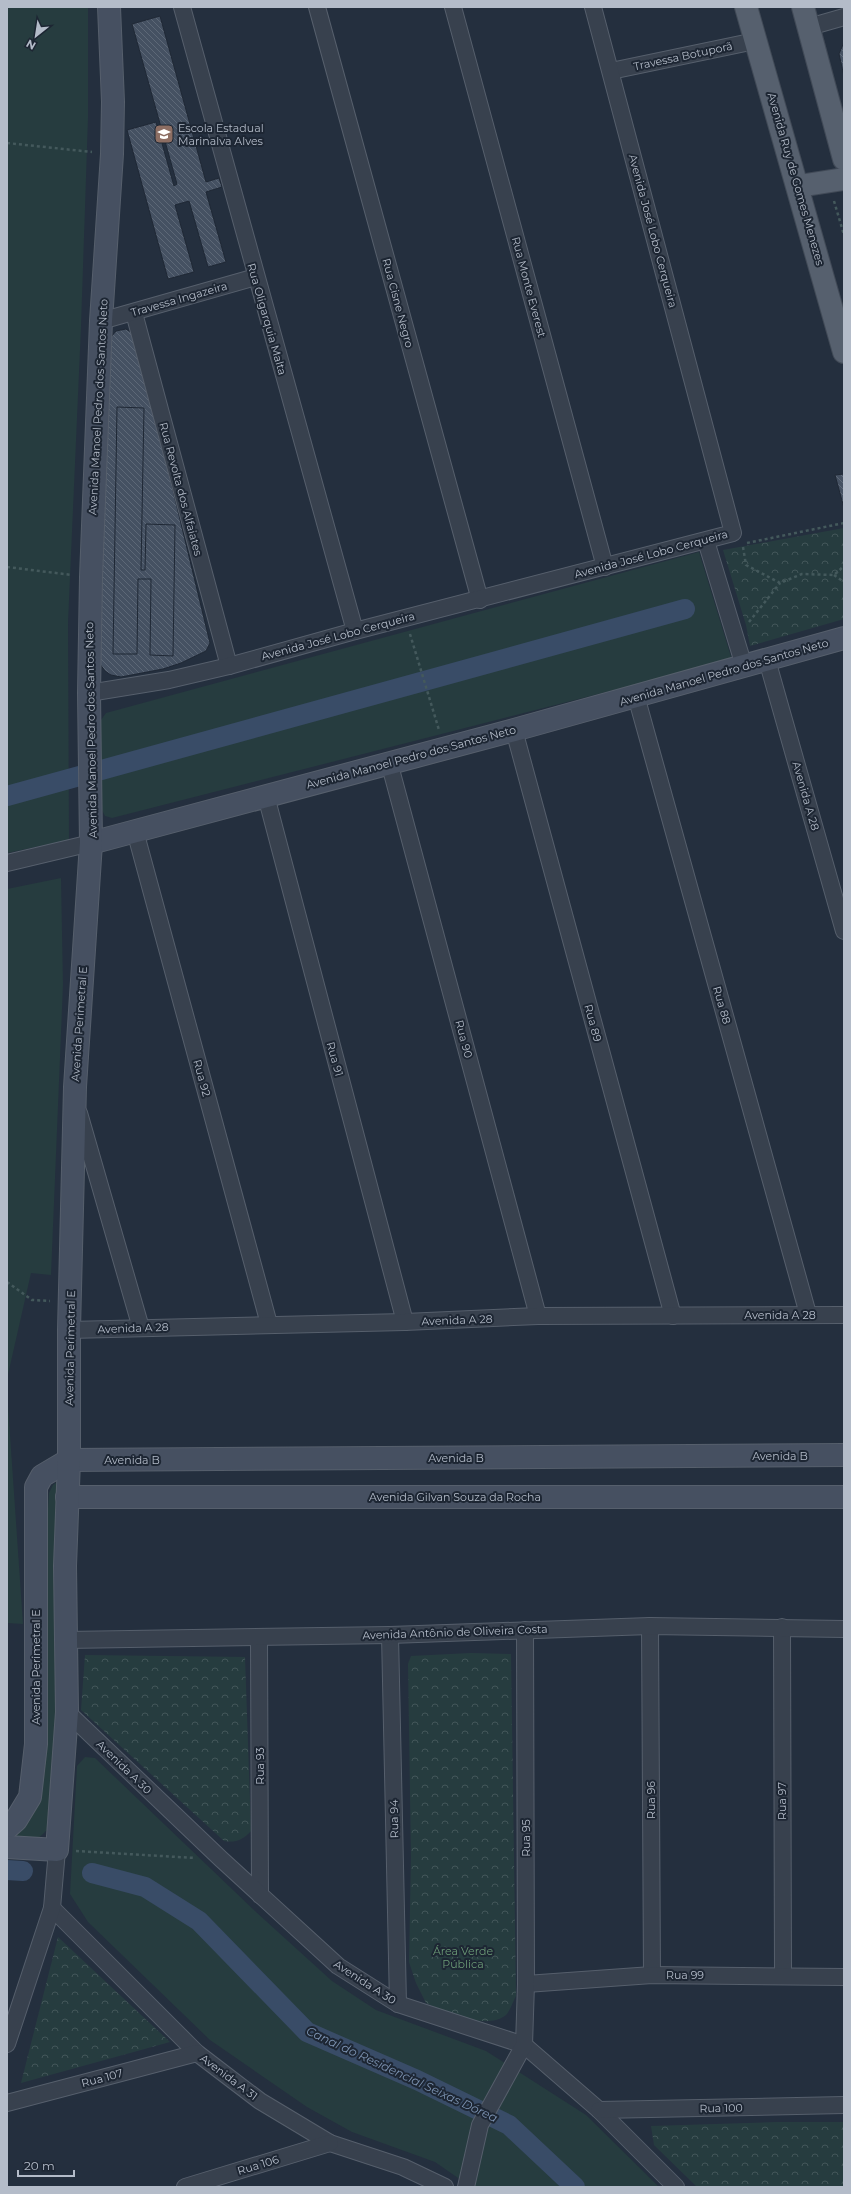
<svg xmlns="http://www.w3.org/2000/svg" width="851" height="2194" font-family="Montserrat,sans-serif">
	<defs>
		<pattern id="forest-crowns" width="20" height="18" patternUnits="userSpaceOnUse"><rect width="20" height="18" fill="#263c3f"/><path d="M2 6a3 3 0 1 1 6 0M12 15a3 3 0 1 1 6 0" fill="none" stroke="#435659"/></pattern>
		<pattern id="building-back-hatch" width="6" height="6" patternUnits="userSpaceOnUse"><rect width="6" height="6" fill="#455162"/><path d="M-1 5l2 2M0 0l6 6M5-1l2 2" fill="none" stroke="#5d6877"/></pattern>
	</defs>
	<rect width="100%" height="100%" fill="#242f3e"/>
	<g fill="#263c3f">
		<path d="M7,7H88V118L81,327L68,623L69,840L7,853Z"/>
		<path d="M699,552L732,660L112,818L105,816L101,808V720L106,713Z"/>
		<path d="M61,878L63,985L51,1275L31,1273L7,1379V889Z"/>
		<path d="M7,1391L23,1624L7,1623Z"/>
		<path d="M60,1480L61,1647L49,1827C35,1846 28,1840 7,1836L35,1809L45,1770L47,1687L44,1567L49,1493L53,1485Z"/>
		<path d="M85,1757L95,1758L256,1912L332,1981L376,2010L486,2051L586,2115L659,2187H471L435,2162L352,2132L307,2107L210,2040L88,1922L70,1894L77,1766Z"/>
	</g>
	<g fill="url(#forest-crowns)">
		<path d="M844,528V619L750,646L746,625L723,550Z"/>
		<path d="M471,1653L511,1654L516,1996C513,2001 510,2011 506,2015C486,2031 446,2012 426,2003L416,1983L409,1962L411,1857L408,1664L411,1656Z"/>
		<path d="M85,1655L245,1657L251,1831C243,1840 235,1843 224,1841L81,1710Z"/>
		<path d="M58,1937L170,2042L21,2083Z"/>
		<path d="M777,2122H844V2187H697L654,2145L651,2126Z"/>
	</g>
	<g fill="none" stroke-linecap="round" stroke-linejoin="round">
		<g stroke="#394c67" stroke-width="20">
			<path d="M7,796L685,609"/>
			<path d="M7,1870L23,1871"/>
			<path d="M92,1873L145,1887L199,1921L307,2032L417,2080L509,2125L575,2187"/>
		</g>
	</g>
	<g fill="url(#building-back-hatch)" stroke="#1f2835">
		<path d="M160,16L206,182L219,178L222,187L206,192L226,262L208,267L189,201L175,205L194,272L168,279L127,130L156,122L174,186L177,184L132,24Z"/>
		<path d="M844,42V76L839,54Z"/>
		<path d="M126,329L132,333L136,338L210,643L206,651L181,663L163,669L121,677L111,675L105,671L100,664L98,654L111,337L116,331Z"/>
		<path d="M117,407L144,408L141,570H145L146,524L175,525L173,656L150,655L151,579H138L137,654H113Z"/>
		<path d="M844,474V508L835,475Z"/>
	</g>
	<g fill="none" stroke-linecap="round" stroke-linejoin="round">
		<defs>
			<g id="street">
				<path d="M182,7L355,631"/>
				<path d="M317,7L480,600"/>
				<path d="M453,7L605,567"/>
				<path d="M809,27L844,17"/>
				<path d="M611,71L755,41"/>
				<path d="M134,313L229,666"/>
				<path d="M101,321L256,277"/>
				<path d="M706,541L744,666"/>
				<path d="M767,660L844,931"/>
				<path d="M89,693L169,680L229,666L355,631L733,533L593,7"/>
				<path d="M636,696L808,1314"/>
				<path d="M514,730L673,1316"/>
				<path d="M389,762L538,1316"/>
				<path d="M266,796L405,1322"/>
				<path d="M135,831L269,1324"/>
				<path d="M7,863L91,843"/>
				<path d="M79,1113L141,1328"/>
				<path d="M69,1330L405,1322L538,1316L844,1315"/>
				<path d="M650,1626L652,1975"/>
				<path d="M782,1627L783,1975"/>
				<path d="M390,1635L398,2004"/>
				<path d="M259,1638L260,1895"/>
				<path d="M66,1640L390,1635L650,1626L844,1629"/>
				<path d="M67,1712L221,1859L338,1966L398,2004L524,2045L599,2110L676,2187"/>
				<path d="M52,1908L197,2053L260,2101L330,2143L403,2167L445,2187"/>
				<path d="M526,1984L652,1975L844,1977"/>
				<path d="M7,2044L52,1908L57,1850"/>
				<path d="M7,2103L197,2053"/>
				<path d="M599,2110L844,2105"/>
				<path d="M185,2187L330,2143"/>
				<path d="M466,2187L480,2125L524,2045L526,1984L525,1630"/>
			</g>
			<g id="secondary">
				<path d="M91,843L514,730L844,638"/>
				<path d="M67,1497H844"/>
				<path d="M7,1828L16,1820L30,1797L36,1744V1487L42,1476L69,1460L844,1455"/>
				<path d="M7,1847L57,1850L67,1712L65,1566L69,1460V1330L75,1087L91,843L89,693L91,577L101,321L112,154L113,102L109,7"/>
			</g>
			<g id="primary">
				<path d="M746,7L844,352"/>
				<path d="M803,7L844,159"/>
				<path d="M799,186L844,179"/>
			</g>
		</defs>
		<use href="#street" stroke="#565f6c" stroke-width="18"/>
		<use href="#secondary" stroke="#565f6c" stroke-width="24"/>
		<use href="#primary" stroke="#414a57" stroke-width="24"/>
		<g stroke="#44595c" stroke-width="2.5" stroke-dasharray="3 3" stroke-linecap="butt">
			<path d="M7,143L92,152"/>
			<path d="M834,201L844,235"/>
			<path d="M747,543L844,523"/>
			<path d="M743,547L746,565L780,583L802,574L834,575L844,566"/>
			<path d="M7,567L72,575"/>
			<path d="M834,575L844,582"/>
			<path d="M749,622L780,583"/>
			<path d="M410,634L439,730"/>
			<path d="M7,1282L32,1300L50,1301"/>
			<path d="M76,1851L195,1858"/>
		</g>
		<use href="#street" stroke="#38414e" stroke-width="16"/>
		<use href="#secondary" stroke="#465061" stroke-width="22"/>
		<use href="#primary" stroke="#56606e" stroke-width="22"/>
	</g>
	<defs>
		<symbol id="school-square" viewBox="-11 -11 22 22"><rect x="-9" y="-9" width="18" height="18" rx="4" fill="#8d6e63" stroke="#1d2633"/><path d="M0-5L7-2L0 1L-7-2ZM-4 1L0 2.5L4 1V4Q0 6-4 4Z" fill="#fff"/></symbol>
	</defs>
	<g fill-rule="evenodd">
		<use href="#school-square" x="153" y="123" width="22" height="22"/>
	</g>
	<g text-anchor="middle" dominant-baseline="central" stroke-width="4" stroke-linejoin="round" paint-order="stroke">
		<g font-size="11" fill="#b4bcc9" stroke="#1d2633">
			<text transform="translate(683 56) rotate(-12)">Travessa Botuporã</text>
			<text transform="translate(796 179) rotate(74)">Avenida Ruy de Gomes Menezes</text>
			<text transform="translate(653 231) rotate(75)">Avenida José Lobo Cerqueira</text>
			<text transform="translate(529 287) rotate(75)">Rua Monte Everest</text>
			<text transform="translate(179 299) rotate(-16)">Travessa Ingazeira</text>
			<text transform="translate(398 303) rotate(75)">Rua Cisne Negro</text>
			<text transform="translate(267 319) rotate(74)">Rua Oligarquia Malta</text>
			<text transform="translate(98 407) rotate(-87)">Avenida Manoel Pedro dos Santos Neto</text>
			<text transform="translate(181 489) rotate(75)">Rua Revolta dos Alfaiates</text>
			<text transform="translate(651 554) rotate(-15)">Avenida José Lobo Cerqueira</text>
			<text transform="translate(338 636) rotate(-15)">Avenida José Lobo Cerqueira</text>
			<text transform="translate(724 672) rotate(-16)">Avenida Manoel Pedro dos Santos Neto</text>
			<text transform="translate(91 730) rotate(-91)">Avenida Manoel Pedro dos Santos Neto</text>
			<text transform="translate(411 757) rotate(-15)">Avenida Manoel Pedro dos Santos Neto</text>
			<text transform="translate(806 796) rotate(74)">Avenida A 28</text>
			<text transform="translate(722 1005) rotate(74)">Rua 88</text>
			<text transform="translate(593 1023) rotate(75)">Rua 89</text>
			<text transform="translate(79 1024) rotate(-86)">Avenida Perimetral E</text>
			<text transform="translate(464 1039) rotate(75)">Rua 90</text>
			<text transform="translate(335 1059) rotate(75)">Rua 91</text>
			<text transform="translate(202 1078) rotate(75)">Rua 92</text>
			<text x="780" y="1315">Avenida A 28</text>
			<text transform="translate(457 1320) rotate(-2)">Avenida A 28</text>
			<text transform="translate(133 1328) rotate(-2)">Avenida A 28</text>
			<text transform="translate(70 1348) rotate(-89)">Avenida Perimetral E</text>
			<text x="780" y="1456">Avenida B</text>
			<text x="456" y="1458">Avenida B</text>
			<text x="132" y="1460">Avenida B</text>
			<text x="455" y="1497">Avenida Gilvan Souza da Rocha</text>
			<text transform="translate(455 1632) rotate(-2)">Avenida Antônio de Oliveira Costa</text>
			<text transform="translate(36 1667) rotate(-90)">Avenida Perimetral E</text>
			<text transform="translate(260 1766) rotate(-90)">Rua 93</text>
			<text transform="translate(124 1767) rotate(44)">Avenida A 30</text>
			<text transform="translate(651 1800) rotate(-90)">Rua 96</text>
			<text transform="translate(782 1801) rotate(-90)">Rua 97</text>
			<text transform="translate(394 1819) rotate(-91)">Rua 94</text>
			<text transform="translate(526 1838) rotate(-90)">Rua 95</text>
			<text x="685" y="1975">Rua 99</text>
			<text transform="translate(365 1982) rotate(33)">Avenida A 30</text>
			<text transform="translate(229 2077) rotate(37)">Avenida A 31</text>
			<text transform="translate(102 2078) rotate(-15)">Rua 107</text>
			<text transform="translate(721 2108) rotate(-1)">Rua 100</text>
			<text transform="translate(258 2165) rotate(-17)">Rua 106</text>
		</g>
		<g font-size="11" fill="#b4bcc9" stroke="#1d2633" text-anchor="start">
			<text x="178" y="128">Escola Estadual<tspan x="178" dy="13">Marinalva Alves</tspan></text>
		</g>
		<g font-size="11" fill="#6b9a76" stroke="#1d2633">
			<text x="463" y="1951">Área Verde<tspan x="463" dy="13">Pública</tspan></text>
		</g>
		<g font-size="12" font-style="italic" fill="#7c92b1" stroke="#1d2633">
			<text transform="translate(402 2074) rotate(25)">Canal do Residencial Seixas Dórea</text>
		</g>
	</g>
	<rect width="851" height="2194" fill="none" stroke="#b4bcc9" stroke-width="16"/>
	<g transform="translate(36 36) rotate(210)" stroke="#1d2633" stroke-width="3" paint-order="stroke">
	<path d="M0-3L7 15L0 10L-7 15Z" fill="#b4bcc9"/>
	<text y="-6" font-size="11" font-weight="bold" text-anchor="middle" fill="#b4bcc9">N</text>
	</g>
	<path d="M18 2170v6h56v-6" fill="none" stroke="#b4bcc9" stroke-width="2"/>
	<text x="24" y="2170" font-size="12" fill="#b4bcc9" stroke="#1d2633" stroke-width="3" paint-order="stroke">20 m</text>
</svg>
